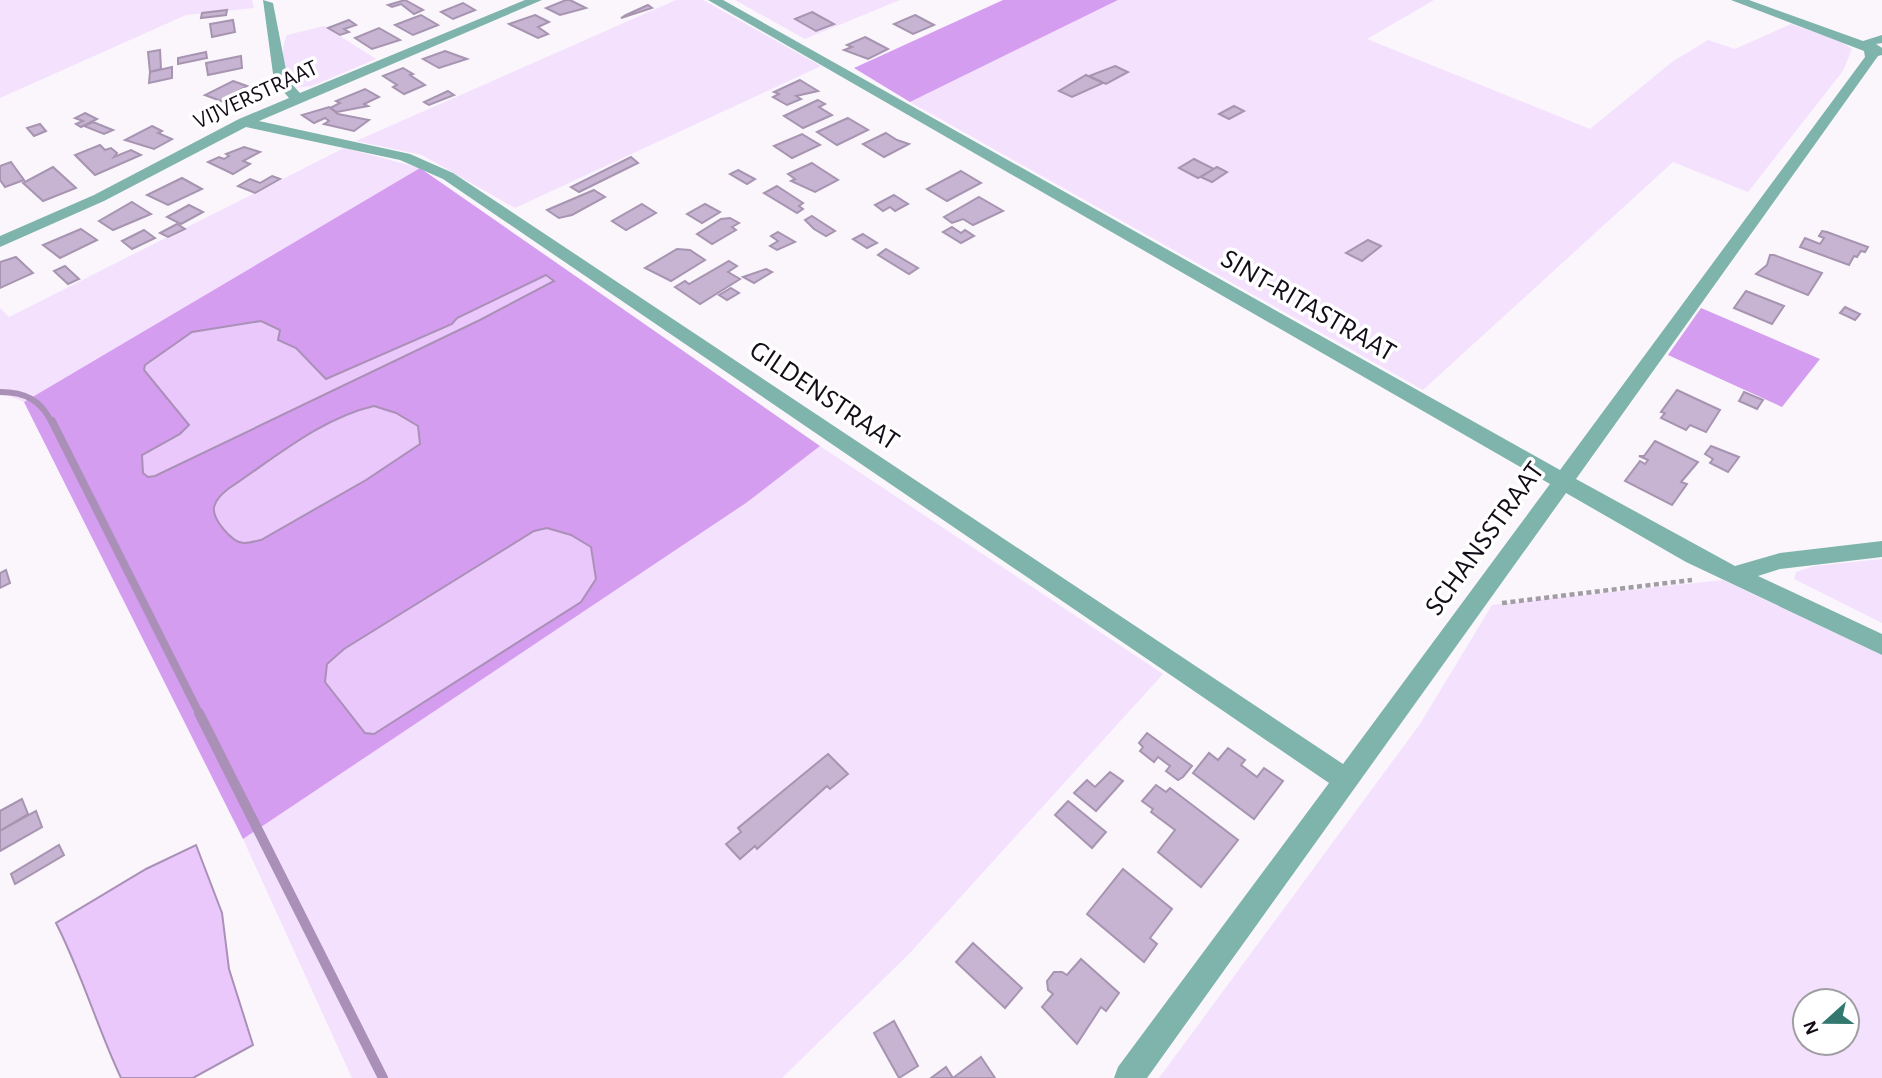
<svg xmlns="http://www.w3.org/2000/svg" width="1882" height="1078" font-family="'Alegreya Sans',sans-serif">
	<rect width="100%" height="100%" fill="#faf6fc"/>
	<g fill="#f4e1fd" fill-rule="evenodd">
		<path d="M0,0H252L254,8L186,15L0,98Z"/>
		<path d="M676,0H703L821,66L515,208L422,155L356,141Z"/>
		<path d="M735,0H900L805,39Z"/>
		<path d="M1118,0H1434L1367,39L1590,129L1672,62L1708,40L1735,49L1791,24L1840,41L1852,49L1843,71L1748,192L1673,162L1423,390L910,102Z"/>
		<path d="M324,26L376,59L312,86L295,88C283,74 279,52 287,35Z"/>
		<path d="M344,148L420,168L24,402L0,392V308L9,317Z"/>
		<path d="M820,446L1163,674L909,954L782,1078H352L243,839L746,503Z"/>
		<path d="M1882,559V623L1794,579L1796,572L1814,566Z"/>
		<path d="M1723,580L1882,655V1078H1159L1420,724L1492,605ZM1805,1001H1847V1043H1805Z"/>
	</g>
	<g fill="#d59df0">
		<path d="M1003,0H1118L910,102L854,68Z"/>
		<path d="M420,168L820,446L746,503L243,839L24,402Z"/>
		<path d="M1701,308L1820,359L1782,407L1668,355Z"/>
	</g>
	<g fill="#eac8fb" stroke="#aa90b7" stroke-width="2">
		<path d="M546,275L554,281L480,320L155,476L148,477L143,473L142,455L180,434L189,425L144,370L145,365L192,332L261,321L280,330L278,340L296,348L326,379L452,324L457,318Z"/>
		<path d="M374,406L396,413L418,426L420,444L366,480L261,540C256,541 249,543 244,543C232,543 212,519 214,507C216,499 222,494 228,489C273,459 321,418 374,406Z"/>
		<path d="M547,528L571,535L591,547L596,579L581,602L374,734L365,733L325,682L327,664L344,649L534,531Z"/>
		<path d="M196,845L222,913L229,969L253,1045L193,1078H121C97,1027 82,974 56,923L146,869Z"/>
	</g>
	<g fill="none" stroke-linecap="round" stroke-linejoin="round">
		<path stroke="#aa90b7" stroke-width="6" d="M0,392C25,392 41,400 52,423"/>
		<path stroke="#aa90b7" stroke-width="8" d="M52,421L200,715"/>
		<path stroke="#aa90b7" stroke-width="10" d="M199,713L383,1078"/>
	</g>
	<g fill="#c7b4d2" stroke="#a794b1" stroke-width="2">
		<path d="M405,0L423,10L414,14L401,4L392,7L388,5Z"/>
		<path d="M566,0H570L586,8L560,15L546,8Z"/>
		<path d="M463,3L475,10L453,19L441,12Z"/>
		<path d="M648,5L652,8L621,18L626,15Z"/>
		<path d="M227,10L226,15L201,18L202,13Z"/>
		<path d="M812,12L834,24L816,31L795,19Z"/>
		<path d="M421,15L438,25L413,35L395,25Z"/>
		<path d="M535,15L549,22L538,27L548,34L538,38L509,24Z"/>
		<path d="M915,15L934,25L913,34L894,24Z"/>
		<path d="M233,20L235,32L212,37L210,24Z"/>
		<path d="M349,20L356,25L344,29L349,32L340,35L328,28Z"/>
		<path d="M379,28L400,40L372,49L355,38Z"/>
		<path d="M865,37L888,49L868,59L844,50L852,47L847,45Z"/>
		<path d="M160,50L161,69L150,72L148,52Z"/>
		<path d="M445,51L467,59L439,68L423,59Z"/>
		<path d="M206,52L207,58L178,64V58Z"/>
		<path d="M241,56L242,68L208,75L206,63Z"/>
		<path d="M1115,66L1128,72L1106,84L1089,76Z"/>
		<path d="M172,67V78L149,83L150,72Z"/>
		<path d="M403,68L413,74L410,75L425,85L404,94L393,87L397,85L383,76Z"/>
		<path d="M1086,75L1103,83L1072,97L1059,91Z"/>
		<path d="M800,80L818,91L796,96L801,99L787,105L773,97L779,94L774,92Z"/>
		<path d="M233,81L247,86L238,91L252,97L234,106L205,95Z"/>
		<path d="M365,89L379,97L364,104L368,106L337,112L330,108L340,103L336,101Z"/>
		<path d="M448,91L454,95L429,105L424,102Z"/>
		<path d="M818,100L825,104L819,107L832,115L803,128L784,116Z"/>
		<path d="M1234,106L1244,111L1229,119L1219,114Z"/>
		<path d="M329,107L338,114L369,120L354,131L324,124L329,121L325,118L314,123L302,115Z"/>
		<path d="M85,113L97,119L81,127L76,124L83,121L75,118Z"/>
		<path d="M848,118L868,130L837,145L817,132Z"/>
		<path d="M93,122L113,130L104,134L84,126Z"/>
		<path d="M40,124L46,131L34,136L27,128Z"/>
		<path d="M152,126L162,131L158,133L172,139L154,149L125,140Z"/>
		<path d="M886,133L897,140L909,144L884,157L863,144Z"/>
		<path d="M802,134L820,145L792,158L774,146Z"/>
		<path d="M100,145L105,150L111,148L117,153L114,157L131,150L141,155L95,175L75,155Z"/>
		<path d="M244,147L260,152L243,161L250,164L233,174L208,162L219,157L224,159L229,156L226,154Z"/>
		<path d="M631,157L638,163L579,192L571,187Z"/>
		<path d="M1194,159L1214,169L1198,178L1179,168Z"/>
		<path d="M11,162L24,180L5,187L0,180V166Z"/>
		<path d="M812,163L818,167L838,180L815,192L791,181L795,179L788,174Z"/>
		<path d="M53,167L76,188L43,201L23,183Z"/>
		<path d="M1217,167L1227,172L1212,182L1201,177Z"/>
		<path d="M738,170L755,179L747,184L730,174Z"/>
		<path d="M961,171L981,183L947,201L927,189Z"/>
		<path d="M272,176L280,179L255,193L238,186L250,179L260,183Z"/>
		<path d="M182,178L202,189L168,205L147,195Z"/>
		<path d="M777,186L803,203L799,206L803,209L797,213L764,193Z"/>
		<path d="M594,190L605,197L572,215L559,218L547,210Z"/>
		<path d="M894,195L908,204L895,211L890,207L883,211L875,205Z"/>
		<path d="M979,197L1003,211L973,225L963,219L952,223L944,217Z"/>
		<path d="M132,202L151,214L113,230L99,221Z"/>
		<path d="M642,204L656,213L626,230L612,221Z"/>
		<path d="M705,204L720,212L702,223L687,214Z"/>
		<path d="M189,205L203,212L181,224L167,217Z"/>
		<path d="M812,216L835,231L826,236L814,229L805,220Z"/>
		<path d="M730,218L739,223L732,227L736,230L712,244L697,234L721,219Z"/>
		<path d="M177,224L185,229L168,237L160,233Z"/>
		<path d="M952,227L961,233L965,230L974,236L961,243L943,232Z"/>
		<path d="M81,229L97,240L60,258L43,245Z"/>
		<path d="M144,230L155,238L132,249L122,241Z"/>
		<path d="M1822,231L1827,232L1868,247L1865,252L1861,251L1857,257L1854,256L1849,265L1800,247L1805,238L1820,244L1824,238L1819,236Z"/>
		<path d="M778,232L795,242L777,250L770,246L778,241L771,236Z"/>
		<path d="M863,234L877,243L867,248L853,239Z"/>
		<path d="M1368,240L1381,246L1362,261L1346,253Z"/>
		<path d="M677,249L690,250L705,260L671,281L645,268Z"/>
		<path d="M886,249L918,268L909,274L878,255Z"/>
		<path d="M1770,255H1774L1822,273L1808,295L1756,274L1767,265Z"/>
		<path d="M16,257L33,273L0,288V262Z"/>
		<path d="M729,261L737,266L728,272L740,279L700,304L675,287L685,281L689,284Z"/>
		<path d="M65,266L79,279L68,284L54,271Z"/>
		<path d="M766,269L772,272L754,283L743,277Z"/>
		<path d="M731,288L739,293L727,300L719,295Z"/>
		<path d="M1746,291L1784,306L1772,324L1734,308Z"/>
		<path d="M1845,307L1860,314L1855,320L1840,313Z"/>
		<path d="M1677,390L1720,410L1706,432L1690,425L1686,430L1661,418L1665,413L1661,412Z"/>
		<path d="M1744,392L1763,400L1757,409L1739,401Z"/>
		<path d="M1655,441L1698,462L1681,482L1687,484L1672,505L1625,481L1640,461L1645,464L1648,460L1639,456H1644Z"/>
		<path d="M1711,446L1739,457L1728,472L1710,463L1713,459L1705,454Z"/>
		<path d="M6,570L10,583L0,588V573Z"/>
		<path d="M1147,733L1192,766L1183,777L1178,780L1166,771L1170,766L1158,757L1154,762L1140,751L1143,747L1139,743Z"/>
		<path d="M1228,748L1245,760L1241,765L1257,777L1264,768L1283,781L1254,819L1193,773L1209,753L1218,760Z"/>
		<path d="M828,754L848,774L830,789L827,786L757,849L755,846L740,859L726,844L741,832L738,828Z"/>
		<path d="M1110,772L1123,781L1096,811L1074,793L1087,780L1095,787Z"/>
		<path d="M1156,785L1166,792L1170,788L1238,840L1201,887L1158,852L1175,830L1151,812L1153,809L1142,801Z"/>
		<path d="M22,799L28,814L0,831V811Z"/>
		<path d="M1068,801L1106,832L1092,848L1055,815Z"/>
		<path d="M36,811L42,827L0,851V831Z"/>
		<path d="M59,845L64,855L15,884L11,874Z"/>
		<path d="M1123,869L1172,909L1150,938L1157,944L1144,962L1087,914Z"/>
		<path d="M973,943L1022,988L1005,1008L956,962Z"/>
		<path d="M1081,959L1119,993L1106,1011L1101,1007L1077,1044L1042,1007L1053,994L1048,990L1047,981L1054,972H1062L1067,975Z"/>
		<path d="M894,1021L918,1066L899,1078L874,1033Z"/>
		<path d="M981,1057L995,1078H931L946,1067L953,1078Z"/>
	</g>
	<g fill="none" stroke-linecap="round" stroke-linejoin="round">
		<path stroke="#a29da5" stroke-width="4.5" stroke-dasharray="5 3.5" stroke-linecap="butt" d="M1502,603L1692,580"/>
		<path fill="#7eb4ab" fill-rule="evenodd" d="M263,0L273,3L288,80L300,93L525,0H542L259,121L410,154L453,173L1343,764L1550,484L708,0H723L1560,470L1865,57L1864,51L1731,0H1749L1863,41L1882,35V43L1876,44L1882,48V55L1878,56L1576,479L1735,566L1780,553L1882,541V557L1780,569L1758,576L1882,634V655L1686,562L1566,493L1147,1078H1114L1118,1067L1329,783L443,179L400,160L246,127L104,201L0,247V236L94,195L239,119L289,98L274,81Z"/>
	</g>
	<g text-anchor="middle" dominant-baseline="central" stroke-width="7" stroke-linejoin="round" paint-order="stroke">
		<g font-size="23" fill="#140d18" stroke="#fff">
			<text transform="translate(256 95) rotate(-25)">VIJVERSTRAAT</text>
		</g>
		<g font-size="28" fill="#140d18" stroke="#fff">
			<text transform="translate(1308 306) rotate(30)">SINT-RITASTRAAT</text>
			<text transform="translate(824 396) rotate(34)">GILDENSTRAAT</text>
			<text transform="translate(1485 539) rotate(-54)">SCHANSSTRAAT</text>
		</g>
	</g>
	<g transform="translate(1826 1022) rotate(249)"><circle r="33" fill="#ffffff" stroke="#a19ea3" stroke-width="2"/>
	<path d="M0-5L12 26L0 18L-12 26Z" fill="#32786e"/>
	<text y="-10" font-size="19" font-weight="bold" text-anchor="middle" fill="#140d18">N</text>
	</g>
</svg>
